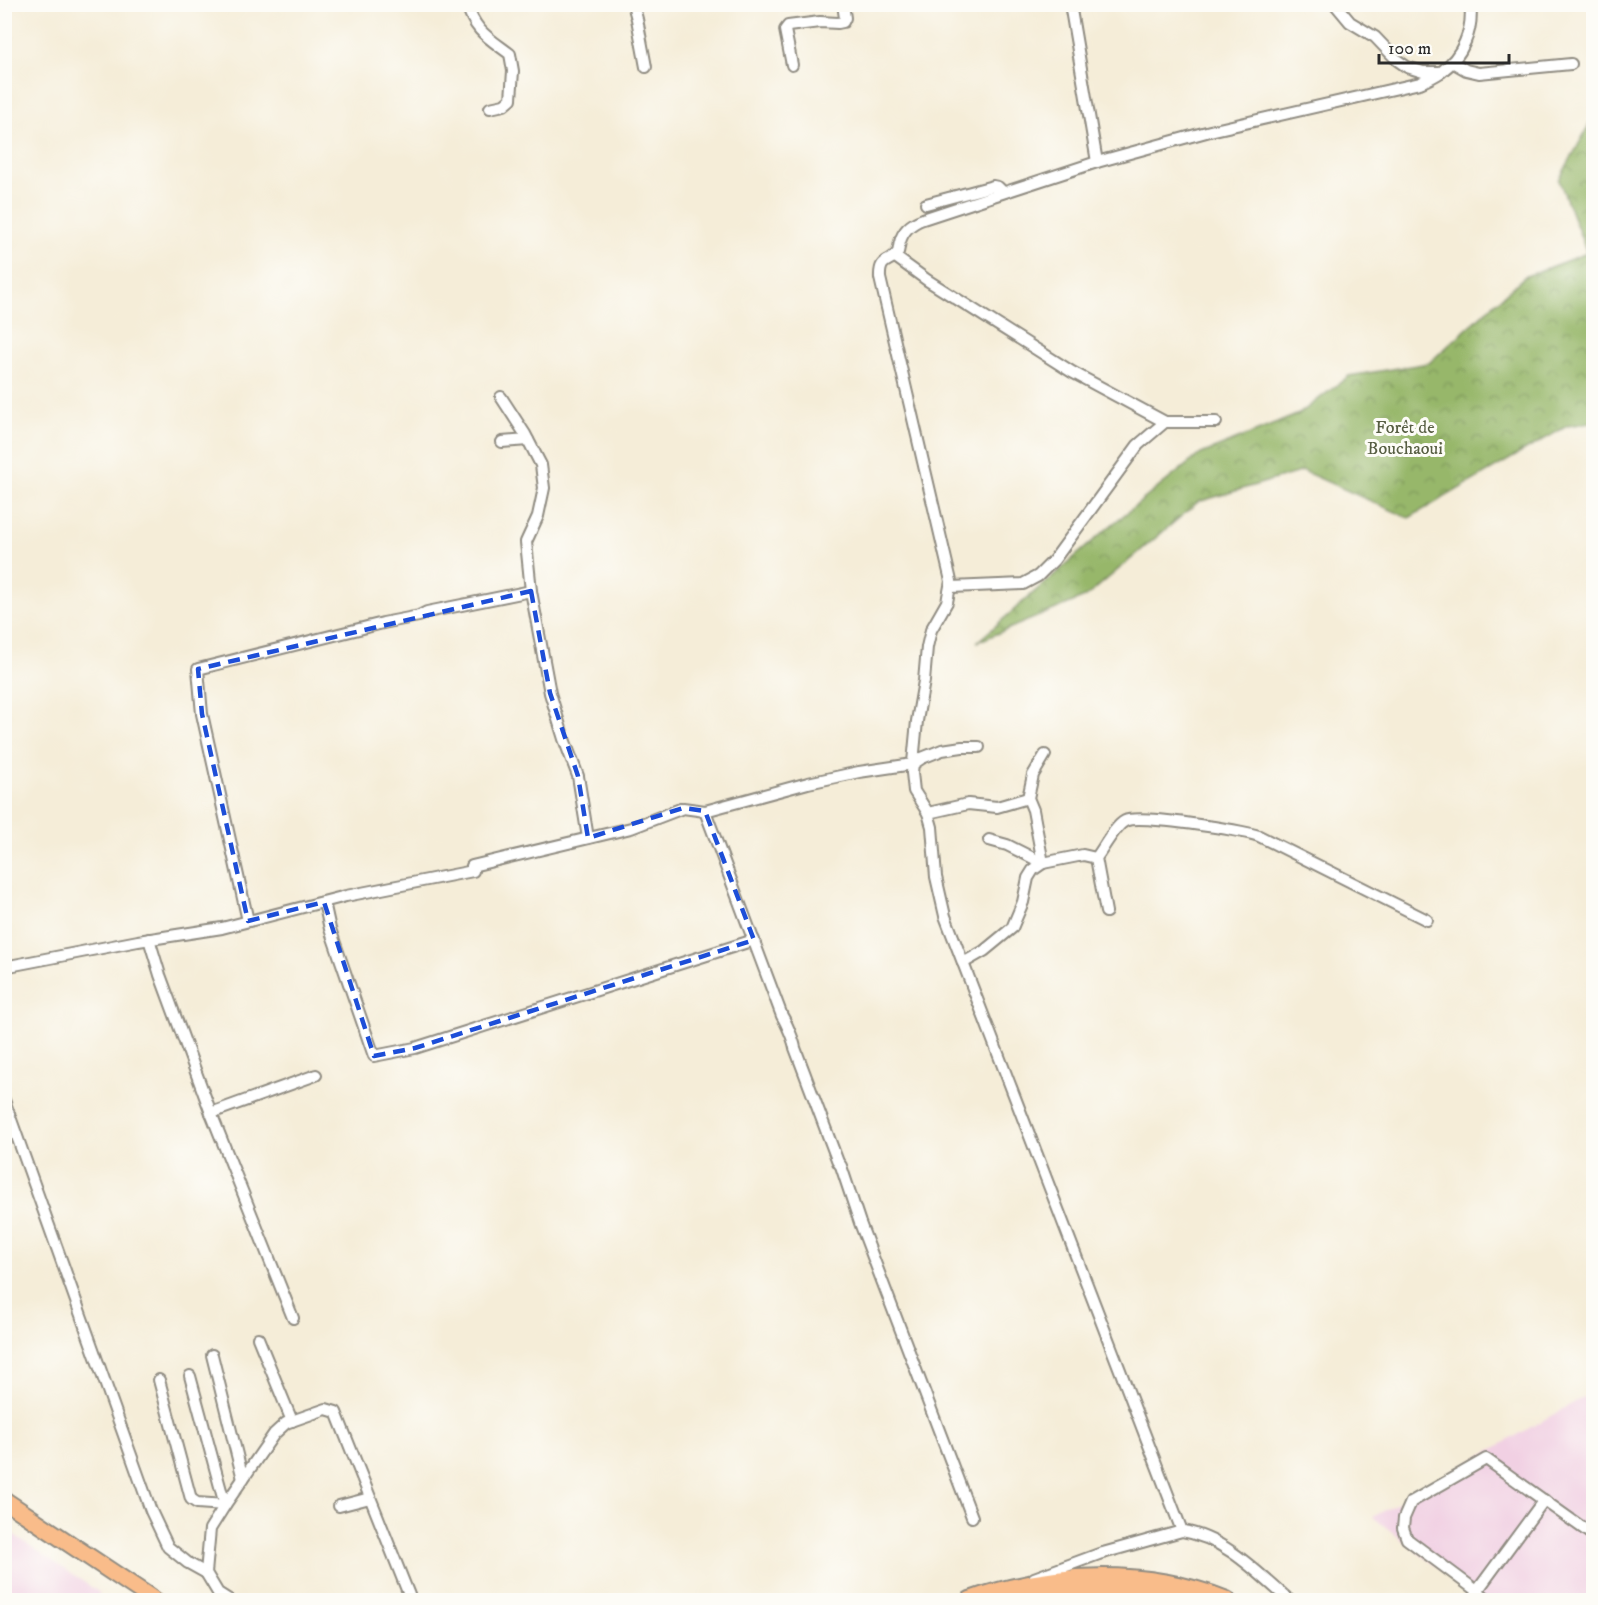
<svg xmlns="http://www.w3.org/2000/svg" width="1598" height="1605" font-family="'IM FELL DW Pica',serif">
	<defs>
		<pattern id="forest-crowns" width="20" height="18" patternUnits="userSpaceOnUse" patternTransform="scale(1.5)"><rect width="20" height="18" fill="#97b76b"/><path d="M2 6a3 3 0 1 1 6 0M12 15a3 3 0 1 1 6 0" fill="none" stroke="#7b9558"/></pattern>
	</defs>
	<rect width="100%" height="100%" fill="#fdfcf7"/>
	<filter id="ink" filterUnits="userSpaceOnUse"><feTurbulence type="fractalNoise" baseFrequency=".0167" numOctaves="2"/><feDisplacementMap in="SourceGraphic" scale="12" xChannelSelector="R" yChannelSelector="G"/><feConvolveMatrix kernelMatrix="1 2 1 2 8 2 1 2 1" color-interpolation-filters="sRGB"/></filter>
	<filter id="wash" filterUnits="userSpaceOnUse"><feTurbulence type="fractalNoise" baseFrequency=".008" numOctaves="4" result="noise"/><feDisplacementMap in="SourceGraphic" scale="24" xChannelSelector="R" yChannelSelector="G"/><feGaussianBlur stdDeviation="1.35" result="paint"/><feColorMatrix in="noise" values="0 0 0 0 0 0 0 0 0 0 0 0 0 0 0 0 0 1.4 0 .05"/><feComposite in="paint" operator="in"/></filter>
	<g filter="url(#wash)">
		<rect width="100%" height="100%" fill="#f5edd8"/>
		<g fill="#f1d0e3">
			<path d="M1593,1392V1600H1479L1373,1517Z"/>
			<path d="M4,1528L100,1593L95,1600H5Z"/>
		</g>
		<path fill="url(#forest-crowns)" stroke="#61714b" stroke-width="1.5" d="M1593,118V422L1567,426L1409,518L1303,471L1198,502L1087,596L977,642L1109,527L1199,455L1299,414L1349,376L1429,363L1524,277L1587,253L1559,180Z"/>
	</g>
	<g filter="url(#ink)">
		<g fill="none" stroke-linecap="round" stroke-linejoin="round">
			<defs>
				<g id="minor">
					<path d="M467,4C474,31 489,38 510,54L513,71L511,99L504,105L490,108"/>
					<path d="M633,4L637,19L646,67"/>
					<path d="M1070,4L1097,162"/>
					<path d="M1335,4L1350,22L1375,37L1397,60L1407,67L1423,72H1441"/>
					<path d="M1452,62L1466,70L1479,73L1571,64"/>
					<path d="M792,65L785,30L788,26L820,22L838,23L843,22L845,18L843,4"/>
					<path d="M926,204L993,186L998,187L1003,192"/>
					<path d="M894,256L927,280L1072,372L1165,422H1216"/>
					<path d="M501,397L525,434L541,465L544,488L538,516L526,542L531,591L550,693L564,739L578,776L588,838"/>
					<path d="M502,442L528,440"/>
					<path d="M951,587L1023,584L1038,576L1054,560L1138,445L1165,422"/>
					<path d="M705,811L782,1016C786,1022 794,1041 795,1048L838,1162L841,1166L860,1223L972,1517"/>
					<path d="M928,813L968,804L997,807L1028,798"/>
					<path d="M989,840L1007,845L1043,863"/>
					<path d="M1043,863L1033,810L1028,798L1033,775L1045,755"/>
					<path d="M472,866L631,828L683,808L705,811L808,783L859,772L913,764L922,758L942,750L962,747H979"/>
					<path d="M324,902L330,929L374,1056L415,1048L754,940"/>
					<path d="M1106,912L1096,858C1103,849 1115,826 1125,821C1139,814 1240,830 1259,836L1427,920"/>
					<path d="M248,921L202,714L198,669L383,623L419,616L427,612L531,591"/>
					<path d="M149,939L160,975L211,1113L293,1318"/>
					<path d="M963,963L984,951L1012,928L1023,902L1028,878L1033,870L1043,863L1083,855L1096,858"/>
					<path d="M4,967L138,941L222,928L346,896L473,871"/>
					<path d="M4,1100L151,1511L168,1547L188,1563L206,1573"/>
					<path d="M211,1113L316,1075"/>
					<path d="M258,1338L292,1421"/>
					<path d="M212,1355L243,1479"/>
					<path d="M159,1380L191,1499L197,1503L225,1505L190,1376"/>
					<path d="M339,1506L370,1498"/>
					<path d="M1182,1531L945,916L936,877L932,827L928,813L914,791L912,773L917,721L924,681L927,647L931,630L947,602L951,581L880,278C879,256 891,264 898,252C899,249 899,245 900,242C903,230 912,223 923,219L1097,162L1210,131L1420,83C1427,80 1435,76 1441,72C1462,57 1474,30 1470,4"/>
					<path d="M1034,1578L1099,1554L1182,1531C1224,1537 1258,1573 1289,1600"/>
					<path d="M1477,1591L1544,1500"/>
					<path d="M229,1600L218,1593L206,1573L210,1529L225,1505L274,1434L286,1423L326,1409L336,1412L411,1600"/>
					<path d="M1489,1600L1407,1539L1403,1528L1404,1518L1411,1502L1486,1459L1594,1536"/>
				</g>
				<g id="trunk">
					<path d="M4,1500L154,1600"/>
					<path d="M970,1600C1052,1571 1145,1568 1227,1600"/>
					<path d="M1017,1600C1075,1585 1127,1588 1185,1600"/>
				</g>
			</defs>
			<use href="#minor" stroke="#908c82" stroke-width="14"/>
			<use href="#trunk" stroke="#908c82" stroke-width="20"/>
			<use href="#minor" stroke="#fff" stroke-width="10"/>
			<use href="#trunk" stroke="#f9bc8a" stroke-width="16"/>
		</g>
	</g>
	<path fill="none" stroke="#1d4ed8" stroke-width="4.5" stroke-dasharray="12 8" stroke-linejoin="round" d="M531,591L550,693L578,776L588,838L683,808L705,811L754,940L415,1048L374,1056L324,902L248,921L202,714L198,669Z"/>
	<g text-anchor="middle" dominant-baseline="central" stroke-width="6" stroke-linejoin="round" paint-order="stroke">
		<g font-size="18" fill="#575e43" stroke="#fdfcf7">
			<text x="1405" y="428">Forêt de<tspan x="1405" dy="21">Bouchaoui</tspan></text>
		</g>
	</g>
	<rect width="1598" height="1605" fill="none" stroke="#fdfcf7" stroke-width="24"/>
	<path d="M1379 54v9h130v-9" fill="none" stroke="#2b2b2b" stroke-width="3"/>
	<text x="1388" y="54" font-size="18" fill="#2b2b2b" stroke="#fdfcf7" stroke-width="4.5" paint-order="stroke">100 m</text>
</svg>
